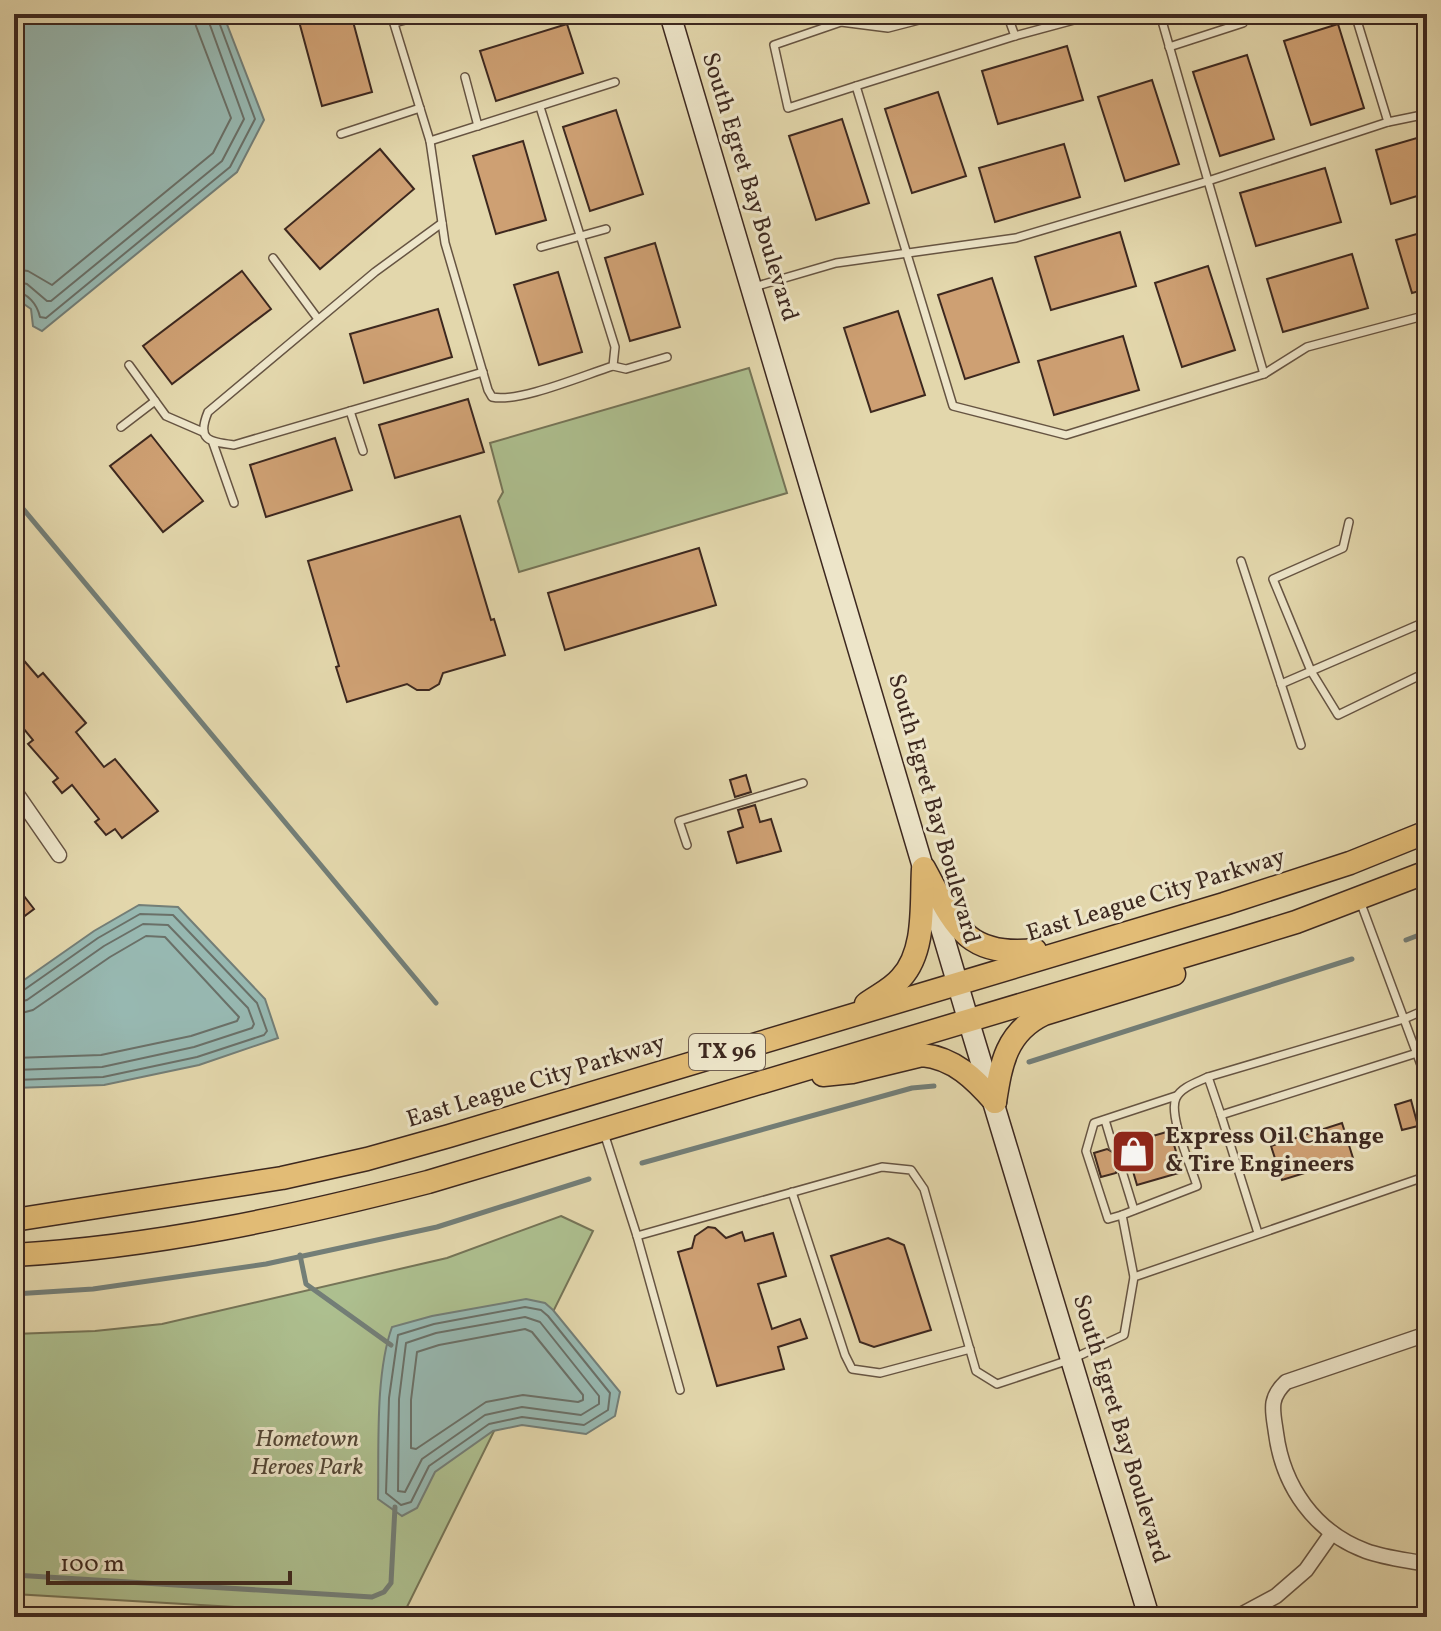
<svg xmlns="http://www.w3.org/2000/svg" width="1441" height="1631" font-family="Vollkorn,serif">
	<rect width="100%" height="100%" fill="#e3d7ac"/>
	<filter id="stains"><feTurbulence type="fractalNoise" baseFrequency=".0025" numOctaves="4"/><feColorMatrix values="0 0 0 0 .2 0 0 0 0 .09 0 0 0 0 .02 0 0 0 .5 -.17"/></filter>
	<radialGradient id="worn" r=".72"><stop offset=".6" stop-color="#630" stop-opacity="0"/><stop offset="1" stop-color="#630" stop-opacity=".3"/></radialGradient>
	<g fill="#adbf8f" stroke="#757457" stroke-width="2">
		<path d="M749,368L787,493L519,572L498,501L503,492L490,443Z"/>
		<path d="M561,1216L593,1231L402,1617L14,1594V1334L95,1331L162,1324L447,1258Z"/>
	</g>
	<g fill="#97b8b1" stroke="#737e77" stroke-width="2">
		<path d="M14,14H223L264,120L237,172L42,331L33,326L31,309L14,297Z"/>
		<path d="M139,905L178,907L265,999L278,1038L199,1065L104,1085L14,1088V987L94,931Z"/>
		<path d="M526,1299L545,1303L553,1310L620,1392L615,1416L586,1434L522,1425L493,1431L435,1472L417,1508L402,1516L378,1499C379,1449 375,1374 392,1327L432,1316Z"/>
	</g>
	<g fill="none" stroke-linecap="round" stroke-linejoin="round">
		<g stroke="#6a7068" stroke-width="2">
			<path d="M14,269L28,271L52,285L213,153L231,118L196,26L194,14"/>
			<path d="M14,281L27,284L47,301H51L222,161L244,119L206,14"/>
			<path d="M14,291C28,293 37,304 40,317L46,318L230,167L255,119L216,14"/>
			<path d="M14,993L21,992L98,938L140,914L173,915L257,1003L267,1031L264,1035L197,1057L103,1077L14,1080"/>
			<path d="M14,1003L27,1000L104,946L143,924L168,925L248,1008L254,1024L252,1028L194,1047L102,1067L14,1070"/>
			<path d="M14,1015L33,1010L110,957L146,936L165,937L239,1017L237,1021L191,1036L101,1055L14,1058"/>
			<path d="M525,1307L541,1310L548,1316L610,1393L608,1410L584,1425L522,1417L489,1424L429,1466L411,1502L401,1505L386,1493L389,1398L398,1335L434,1324Z"/>
			<path d="M525,1317L540,1322L599,1396V1404L581,1415L522,1407L485,1415L422,1459L405,1492L398,1491L399,1399L406,1343L436,1333Z"/>
			<path d="M525,1329L532,1332L583,1395V1400L578,1402L523,1395L486,1402L416,1449L411,1448V1400L417,1352L439,1345Z"/>
		</g>
		<g stroke="#737e77" stroke-width="5">
			<path d="M14,498L436,1003"/>
			<path d="M1406,940L1427,932"/>
			<path d="M1029,1062L1352,959"/>
			<path d="M642,1163L912,1088L934,1086"/>
			<path d="M300,1255L306,1284L391,1345"/>
			<path d="M14,1294L93,1289L266,1264L437,1227L589,1179"/>
			<path d="M14,1575L372,1597L384,1592L391,1583L395,1507"/>
		</g>
	</g>
	<g fill="#cea073" stroke="#3d281f" stroke-width="2">
		<path d="M297,14H351L372,92L322,106Z"/>
		<path d="M567,24L583,73L496,101L480,51Z"/>
		<path d="M1338,24L1364,108L1311,125L1284,41Z"/>
		<path d="M1067,46L1083,100L998,124L982,71Z"/>
		<path d="M1247,55L1274,139L1220,156L1193,72Z"/>
		<path d="M1152,80L1179,164L1125,181L1098,97Z"/>
		<path d="M938,92L966,176L912,193L885,109Z"/>
		<path d="M616,110L643,194L590,211L563,127Z"/>
		<path d="M842,119L869,203L816,220L789,136Z"/>
		<path d="M1427,135V193L1391,204L1376,150Z"/>
		<path d="M523,141L546,220L496,234L473,156Z"/>
		<path d="M1064,144L1080,197L995,222L979,168Z"/>
		<path d="M380,149L414,189L320,269L285,229Z"/>
		<path d="M1325,168L1341,222L1256,246L1240,193Z"/>
		<path d="M1427,231V289L1412,293L1396,240Z"/>
		<path d="M1120,232L1136,286L1051,310L1035,257Z"/>
		<path d="M655,243L680,327L630,341L605,258Z"/>
		<path d="M1352,254L1368,308L1283,332L1267,279Z"/>
		<path d="M1208,266L1235,350L1182,367L1155,283Z"/>
		<path d="M242,271L271,309L172,384L143,346Z"/>
		<path d="M558,272L582,352L539,365L514,285Z"/>
		<path d="M992,278L1019,362L965,379L938,295Z"/>
		<path d="M438,309L452,357L364,383L350,334Z"/>
		<path d="M898,311L925,395L871,412L844,328Z"/>
		<path d="M1123,336L1139,390L1054,415L1038,361Z"/>
		<path d="M468,399L484,452L395,478L379,425Z"/>
		<path d="M151,435L203,501L163,532L110,466Z"/>
		<path d="M335,438L352,490L266,517L250,465Z"/>
		<path d="M460,516L491,620L494,619L505,655L443,673L439,684L429,690H417L407,684L347,702L336,667L339,666L308,561Z"/>
		<path d="M699,548L716,605L565,650L548,593Z"/>
		<path d="M14,649L38,677L43,673L86,723L76,732L104,767L115,759L158,811L122,838L115,829L106,835L95,822L99,819L72,785L62,793L53,782L58,778L28,744L33,740L14,717Z"/>
		<path d="M746,775L751,792L735,797L730,780Z"/>
		<path d="M755,805L760,822L771,819L781,851L737,863L728,832L743,827L738,810Z"/>
		<path d="M14,883L34,909L14,924Z"/>
		<path d="M1411,1100L1418,1126L1402,1130L1395,1105Z"/>
		<path d="M1342,1123L1353,1158L1282,1180L1271,1146Z"/>
		<path d="M1170,1131L1182,1172L1137,1185L1132,1168L1128,1169L1121,1165L1117,1167L1116,1173L1101,1177L1094,1153L1107,1149L1114,1153L1119,1146L1125,1144L1124,1141L1138,1136L1139,1140Z"/>
		<path d="M708,1227L715,1228L726,1238L742,1232L745,1241L773,1233L786,1276L758,1284L772,1329L800,1319L807,1338L778,1347L784,1369L717,1386L678,1252L692,1248L695,1236Z"/>
		<path d="M888,1238L904,1245L931,1330L874,1347L860,1342L831,1256Z"/>
	</g>
	<g fill="none" stroke-linecap="round" stroke-linejoin="round">
		<defs>
			<g id="service">
				<path d="M391,14L430,141L445,243L488,390L492,397C519,403 584,375 613,366L615,347L540,107"/>
				<path d="M942,14L888,28L841,22L774,45L788,108L856,86L953,406L1066,435L1264,374L1307,347L1427,315"/>
				<path d="M1007,14L1015,36L1096,14"/>
				<path d="M1355,14L1388,122L1427,114"/>
				<path d="M1421,14L1427,29"/>
				<path d="M394,23L428,14"/>
				<path d="M1169,47L1243,23"/>
				<path d="M465,77L478,126"/>
				<path d="M856,86L1015,36"/>
				<path d="M341,134L420,108"/>
				<path d="M430,141L615,82"/>
				<path d="M442,223L375,272L208,412C196,441 210,442 234,445L483,372"/>
				<path d="M541,247L606,229"/>
				<path d="M273,258L318,319"/>
				<path d="M754,287L836,263L1016,238L1208,181L1160,14"/>
				<path d="M129,365L166,416L203,432"/>
				<path d="M613,366L626,369L667,357"/>
				<path d="M1264,374L1208,181L1388,122"/>
				<path d="M350,411L363,451"/>
				<path d="M121,427L155,401"/>
				<path d="M213,443L234,503"/>
				<path d="M1349,522L1343,548L1273,579L1311,671L1338,715L1427,672"/>
				<path d="M1241,561L1301,745"/>
				<path d="M1281,684L1427,621"/>
				<path d="M687,845L679,821L803,783"/>
				<path d="M1360,901L1427,1081"/>
				<path d="M1208,1077L1221,1115"/>
				<path d="M1105,1120L1113,1147"/>
				<path d="M604,1133L637,1236L882,1167L911,1170L924,1189L976,1371L997,1384L1072,1359L1124,1335L1134,1277L1427,1176"/>
				<path d="M1122,1171L1134,1210"/>
				<path d="M792,1192L845,1355L852,1369L880,1373L970,1349"/>
				<path d="M1122,1215L1108,1219L1086,1151L1094,1123L1176,1096"/>
				<path d="M1258,1233L1221,1115L1417,1053"/>
				<path d="M637,1236L680,1390"/>
				<path d="M1134,1277L1122,1215L1197,1186C1191,1166 1168,1115 1176,1098C1181,1087 1198,1082 1208,1077L1404,1019L1427,1009"/>
			</g>
			<g id="minor">
				<path d="M14,790L59,855"/>
				<path d="M1427,1334L1286,1382C1268,1399 1273,1411 1276,1433C1283,1487 1315,1532 1366,1551C1385,1558 1407,1560 1427,1564"/>
				<path d="M1237,1617L1276,1596L1306,1570L1332,1533"/>
			</g>
			<path id="secondary" d="M670,14L968,1019L1149,1617"/>
			<g id="primary">
				<path d="M924,868C954,923 964,958 1035,950"/>
				<path d="M866,1004C877,996 892,989 901,978C926,951 921,904 923,869"/>
				<path d="M823,1075L852,1072L922,1055C954,1058 975,1079 995,1102"/>
				<path d="M995,1102C1001,1064 1006,1032 1044,1014L1174,974"/>
				<path d="M14,1220L282,1178L367,1159L449,1136L1224,904L1350,863L1427,832"/>
				<path d="M14,1255C155,1247 292,1217 428,1182L1231,942L1296,922L1427,872"/>
			</g>
		</defs>
		<use href="#service" stroke="#665442" stroke-width="10"/>
		<use href="#minor" stroke="#665442" stroke-width="17"/>
		<use href="#secondary" stroke="#3d281f" stroke-width="23"/>
		<use href="#primary" stroke="#3d281f" stroke-width="25"/>
		<use href="#service" stroke="#ede5c9" stroke-width="7"/>
		<use href="#minor" stroke="#ede5c9" stroke-width="14"/>
		<use href="#secondary" stroke="#ede5c9" stroke-width="20"/>
		<use href="#primary" stroke="#e2bc76" stroke-width="22"/>
	</g>
	<defs>
		<symbol id="shop-square" viewBox="-11 -11 22 22"><rect x="-9" y="-9" width="18" height="18" rx="4" fill="#8f2418" stroke="#ede5c9"/><path d="M-5-2.5h2.3a2.7 3.5 0 0 1 5.4 0H5L5.5 6h-11ZM-1.5-2.5h3a1.5 2.3 0 0 0-3 0Z" fill="#fff"/></symbol>
	</defs>
	<g fill-rule="evenodd">
		<use href="#shop-square" x="1108" y="1126" width="51" height="51"/>
	</g>
	<g text-anchor="middle" dominant-baseline="central" stroke-width="6" stroke-linejoin="round" paint-order="stroke">
		<rect fill="#ede5c9" stroke="#726152" stroke-width="2" x="689" y="1034" width="76" height="36" rx="6"/>
		<g font-size="22" font-weight="bold" fill="#3d281f">
			<text x="727" y="1052">TX 96</text>
		</g>
		<g font-size="24" fill="#3d281f" stroke="#ede5c9">
			<text transform="translate(749 187) rotate(73)">South Egret Bay Boulevard</text>
			<text transform="translate(933 809) rotate(74)">South Egret Bay Boulevard</text>
			<text transform="translate(1156 896) rotate(-17)">East League City Parkway</text>
			<text transform="translate(536 1082) rotate(-17)">East League City Parkway</text>
			<text transform="translate(1120 1429) rotate(73)">South Egret Bay Boulevard</text>
		</g>
		<g font-size="24" font-weight="bold" fill="#3d281f" stroke="#ede5c9" text-anchor="start">
			<text x="1165" y="1137">Express Oil Change<tspan x="1165" dy="28">&amp; Tire Engineers</tspan></text>
		</g>
		<g font-size="24" font-style="italic" fill="#534635" stroke="#ede5c9">
			<text x="307" y="1440">Hometown<tspan x="307" dy="28">Heroes Park</tspan></text>
		</g>
	</g>
	<rect width="1441" height="1631" fill="none" stroke="#e3d7ac" stroke-width="48"/>
	<rect x="16" y="16" width="1409" height="1599" fill="none" stroke="#3d281f" stroke-width="4"/>
	<rect x="24" y="24" width="1393" height="1583" fill="none" stroke="#3d281f" stroke-width="2"/>
	<path d="M48 1571v12h242v-12" fill="none" stroke="#3d281f" stroke-width="4"/>
	<text x="60" y="1571" font-size="24" fill="#3d281f" stroke="#ede5c9" stroke-width="6" paint-order="stroke">100 m</text>
	<rect width="100%" height="100%" filter="url(#stains)"/>
	<rect width="100%" height="100%" fill="url(#worn)"/>
</svg>
